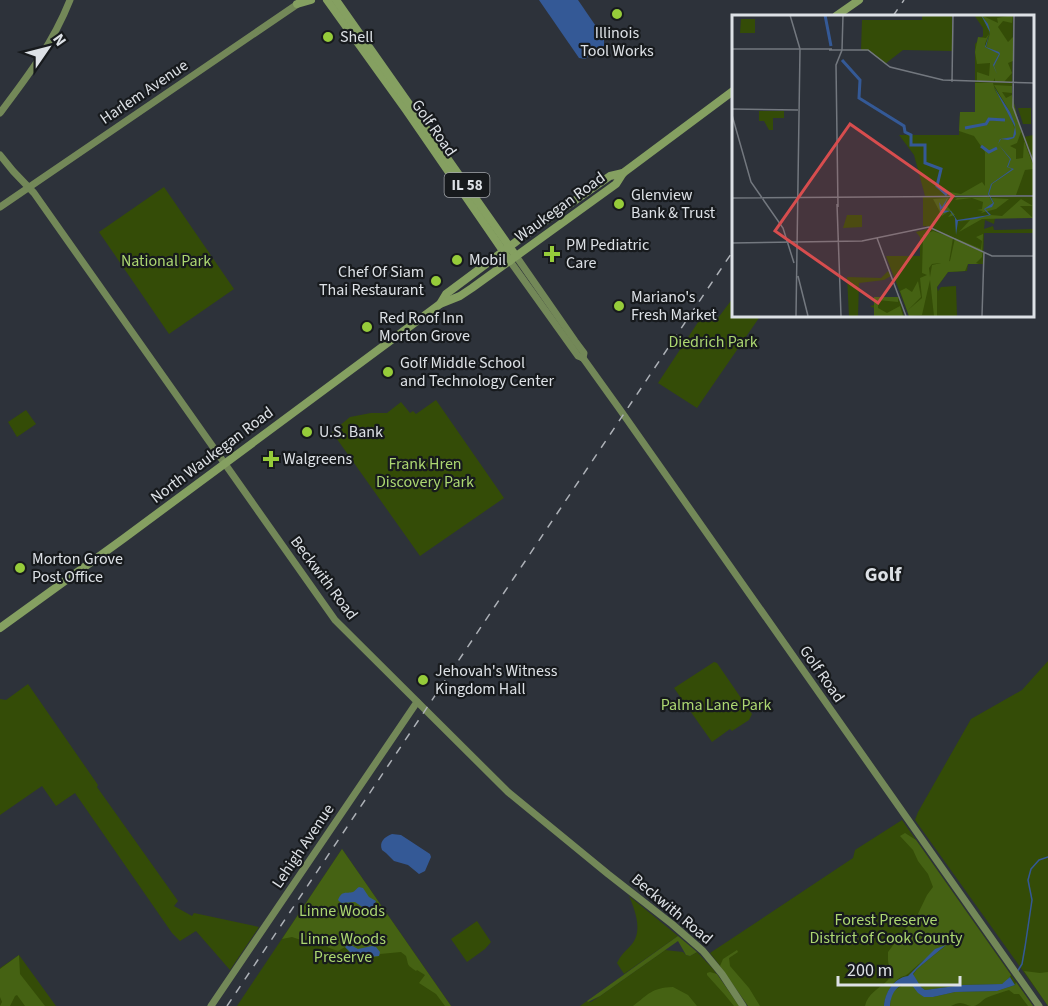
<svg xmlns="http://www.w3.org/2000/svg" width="1048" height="1006" font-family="'Source Sans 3',sans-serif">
	<rect width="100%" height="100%" fill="#2d323a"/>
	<g fill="#344c07">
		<path d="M164,187L234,289L169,334L99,232Z"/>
		<path d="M733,298V315H761L697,408L658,383L706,310L718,318Z"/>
		<path d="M436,400L504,498L420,556L332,432L350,417L371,413H387L401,402L410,413L413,411L416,414Z"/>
		<path d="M26,410L36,424L17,437L8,422Z"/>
		<path d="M1048,661V1006L915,820L918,812L971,719L1022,690Z"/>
		<path d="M714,662L717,663L752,714L749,720L732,731L730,729L712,742L674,688Z"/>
		<path d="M28,684L98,785L97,787L178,901L174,906L192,916L194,913L259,927L230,970L196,931L180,941L172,933L75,793L56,806L42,786L0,815V699L6,700Z"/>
		<path d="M902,820L1033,1006H748L735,985L710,953L853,858L855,850Z"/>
		<path d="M342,849L451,1006H237Z"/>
		<path d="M629,896L678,936L624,974L617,963C621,954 626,951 632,944C643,931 635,910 629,896Z"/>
		<path d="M477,921L491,942L485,949L467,962L451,939Z"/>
		<path d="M665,950L683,952L686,955L690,956L697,952L713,969L739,1006H580L587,1001L591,1002L600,996Z"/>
		<path d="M19,955L56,1006H0V968Z"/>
	</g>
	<g fill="#456213">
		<path d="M905,833L916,840L1011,975L1007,981L1002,984L963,985L925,990L921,987L913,975L917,969L945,946C930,954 921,962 909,973C907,975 904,976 901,977C891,983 885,995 884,1006H865C867,994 880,988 888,980L890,976L888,960V952L907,927L914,922L927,895L933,887L928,874L918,861L913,850L900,836Z"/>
		<path d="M342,849L451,1006H445L436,994L419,983L425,975L417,970L416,971C406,964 409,966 406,956L401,952L380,954L379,956C368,959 368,955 359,953C357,952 354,953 351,953L345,947L338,951C333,949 327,948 323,944C319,941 318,938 314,935L304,941L292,937L282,939Z"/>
		<path d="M678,936L697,952L690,956L686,955L678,941L600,996L588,1002L587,1001Z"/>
		<path d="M737,950L738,952L729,958L730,966L749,988L760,1006H748L720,966L723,959Z"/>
		<path d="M19,955L20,974L45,1006H25L17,995L15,996L10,1006H0L2,1002L0,997V969Z"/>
		<path d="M1024,971L1040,973L1048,972V1006Z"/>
		<path d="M710,972L717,974L739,1006H734L725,995L707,975V973Z"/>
		<path d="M1016,982L1033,1006H1028L1019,994H1014L1009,990C1002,992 993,995 986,998C982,1000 979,1005 974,1006C964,1006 963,999 951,1006H890L891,996L895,990L906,983L911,984L933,997L955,992L997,991L1015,985Z"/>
		<path d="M673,987L688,995L697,1006H633C649,994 651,988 673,987Z"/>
	</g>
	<g fill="#345996">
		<path d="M539,0H578L604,38V46L585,59L579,58Z"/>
		<path d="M392,834L401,835L430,854L431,857L425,871L419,874L408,865L394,861L386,853L382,850C379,842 384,837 392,834Z"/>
		<path d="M359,887L363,888L369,897L376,901L372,910L368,911L355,902L341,903L338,900C342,890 346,894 353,892C355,891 357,888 359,887Z"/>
		<path d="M349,944L358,949L372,946L376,947L380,952L379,956L367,957L359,953H351L345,947Z"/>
		<path d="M946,945L917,969L913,974L921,987L925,990L963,985L1002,984L1010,977L1015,985L997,991L955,992L933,997H924L918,993L911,984C897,983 891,993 890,1006H884C885,993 893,978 908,976L935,949Z"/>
	</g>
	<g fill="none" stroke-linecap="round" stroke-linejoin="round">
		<path stroke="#345996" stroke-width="1.5" d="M1017,972L1022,964L1025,947L1032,900L1028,880L1031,869L1039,860L1048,857"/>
		<g stroke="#738858" stroke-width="7">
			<path d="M0,113C28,76 53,43 70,0"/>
			<path d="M0,155L13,171L34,193L335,620L508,792L608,874L672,924L703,951L722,974L743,1006"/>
			<path d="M0,207L302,1"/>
			<path d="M516,256L575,341L584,353L583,358"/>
			<path d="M510,261L578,356L583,358L621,411L1039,1006"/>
			<path d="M211,1006L417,702"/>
		</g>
		<g stroke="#85a061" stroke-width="8">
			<path d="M327,0L406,110L510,261"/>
			<path d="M336,0L516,256"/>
			<path d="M297,4L311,0"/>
			<path d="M836,16L859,0"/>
			<path d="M440,304L446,294L517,241L610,176L623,173"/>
			<path d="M0,628L123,539L440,304L460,296L472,288L616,184L623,173L733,91"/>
		</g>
		<g stroke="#adb1b7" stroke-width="1.5" stroke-dasharray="8 8" stroke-linecap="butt">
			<path d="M893,16L904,0"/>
			<path d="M227,1006L733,251"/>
		</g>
	</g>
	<g fill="#96cc3a" stroke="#171a1d" stroke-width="2">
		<circle cx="617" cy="14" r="6"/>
		<circle cx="328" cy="37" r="6"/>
		<circle cx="619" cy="204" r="6"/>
		<path d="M549 245h6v6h6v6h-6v6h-6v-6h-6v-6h6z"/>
		<circle cx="457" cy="260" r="6"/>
		<circle cx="436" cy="281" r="6"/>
		<circle cx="619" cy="306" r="6"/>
		<circle cx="367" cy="327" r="6"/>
		<circle cx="388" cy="372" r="6"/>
		<circle cx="307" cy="432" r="6"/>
		<path d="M268 450h6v6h6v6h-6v6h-6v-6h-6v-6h6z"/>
		<circle cx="20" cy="568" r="6"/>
		<circle cx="423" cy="680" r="6"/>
	</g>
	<g text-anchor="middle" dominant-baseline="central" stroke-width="4.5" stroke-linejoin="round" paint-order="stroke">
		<rect fill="#171a1d" stroke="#a2a5aa" stroke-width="1.5" x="444.5" y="173" width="45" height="24" rx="4.5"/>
		<g font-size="15" font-weight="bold" fill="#dde1e6">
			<text x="467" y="185">IL 58</text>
		</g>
		<g font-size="16" fill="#dde1e6" stroke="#171a1d" text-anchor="start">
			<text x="617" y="33" text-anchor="middle">Illinois<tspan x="617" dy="18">Tool Works</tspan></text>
			<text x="340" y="37">Shell</text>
			<text x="631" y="195">Glenview<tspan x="631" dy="18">Bank &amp; Trust</tspan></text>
			<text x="566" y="245">PM Pediatric<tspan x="566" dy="18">Care</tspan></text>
			<text x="469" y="260">Mobil</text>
			<text x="424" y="272" text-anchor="end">Chef Of Siam<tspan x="424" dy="18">Thai Restaurant</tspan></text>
			<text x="631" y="297">Mariano's<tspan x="631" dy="18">Fresh Market</tspan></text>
			<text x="379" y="318">Red Roof Inn<tspan x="379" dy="18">Morton Grove</tspan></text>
			<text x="400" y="363">Golf Middle School<tspan x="400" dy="18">and Technology Center</tspan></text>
			<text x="319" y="432">U.S. Bank</text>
			<text x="283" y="459">Walgreens</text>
			<text x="32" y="559">Morton Grove<tspan x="32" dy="18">Post Office</tspan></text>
			<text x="435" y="671">Jehovah's Witness<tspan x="435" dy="18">Kingdom Hall</tspan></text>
		</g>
		<g font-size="16" fill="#dde1e6" stroke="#171a1d">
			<text transform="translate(144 92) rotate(-34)">Harlem Avenue</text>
			<text transform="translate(434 128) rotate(55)">Golf Road</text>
			<text transform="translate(560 207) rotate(-36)">Waukegan Road</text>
			<text transform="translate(212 455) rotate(-37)">North Waukegan Road</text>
			<text transform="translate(324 578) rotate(53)">Beckwith Road</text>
			<text transform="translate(822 674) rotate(55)">Golf Road</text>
			<text transform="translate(303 846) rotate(-56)">Lehigh Avenue</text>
			<text transform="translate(672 909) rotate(40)">Beckwith Road</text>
		</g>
		<g font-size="16" fill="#acd771" stroke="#171a1d">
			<text x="166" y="261">National Park</text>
			<text x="713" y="342">Diedrich Park</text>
			<text x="425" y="464">Frank Hren<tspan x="425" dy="18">Discovery Park</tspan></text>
			<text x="716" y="705">Palma Lane Park</text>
			<text x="342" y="911">Linne Woods</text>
			<text x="886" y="920">Forest Preserve<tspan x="886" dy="18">District of Cook County</tspan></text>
			<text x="343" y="939">Linne Woods<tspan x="343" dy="18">Preserve</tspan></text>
		</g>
		<g font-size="20" font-weight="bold" fill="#dde1e6" stroke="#171a1d">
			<text x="883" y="575">Golf</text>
		</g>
	</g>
	<g transform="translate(732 15)">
		<rect width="302" height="302" fill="#2d323a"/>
		<path d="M190,0H220V36L171,35L153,49L138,36L129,35L130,5H190ZM242,0H281L280,89L292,122L301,120V180L193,181L182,140L167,120H227L228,97H243V29L251,21V13ZM9,4H23V18H8ZM286,93H299V109H291ZM27,96H52V103H41V115H37L32,106H27ZM301,181V203H263L262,209L253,205L252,214L261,211L262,215L301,214V218H252L251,249H236L235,256L216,257L205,272L206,276L209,272L224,271L225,301H177L154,241H188V222L184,217L203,212L191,211V182ZM115,200H130V212L111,213ZM156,256L159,261L152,265L127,268L126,301H117L115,262L149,263ZM142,282H167L172,301H142V293L138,291L142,290Z" fill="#344c07"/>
		<path d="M249,0L266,8L265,3L281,0L280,8L271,6L266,12L276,27L281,22V46L276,48L280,58L272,67H263V63L261,67L245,66V57L257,61L258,48L245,49L243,37L246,22L254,23L257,19L253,29L254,33L258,18ZM243,68H261L263,75L277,97L283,115L278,97L262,70L280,71V78L270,77L274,83L280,80L289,117L285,128L278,131L284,134V144L291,143L292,126L301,150V154L293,155L284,180H216L218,177L229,179L250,167L253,171V137L242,121L227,116L228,97H243ZM257,182L262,188L259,183L277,184L264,194L249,198L251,196L245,195L250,194L251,187L240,183L223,185L225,183ZM217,183L214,190L223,200L216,202L220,197L217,196L210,201L201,184ZM289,184L301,191H288L301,203L250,204L227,217L238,205L225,207L259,200L270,201ZM201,216L221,223L217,247L200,249L197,253L198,262L200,250L218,246L223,223L249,234L250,226L244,222L251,219L250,242L244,248L247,249H236L233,256L216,257L205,272V301H202L198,265L190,300L177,301L168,276L174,273L180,277L186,266L189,282L176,295L190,283L188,263L195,260L190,258L191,220ZM142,282H166V287L146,285V293L155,298L168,291L171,301H142Z" fill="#456213"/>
		<path d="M249,0L256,9L258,16L254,32L267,37L268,39L262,51L265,59L262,72L278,97L283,109L284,119L282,123L276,125L269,124L266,129L279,144L276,152L282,154L260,169L257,179L262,188L260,192L253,194L259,200L243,204L226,206L224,220L223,203L218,196L212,198L209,197L208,195L207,187L210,192L216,182L212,192L208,195L219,196L225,205L257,200L252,194L261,188L256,179L259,169L280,154L275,152L278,144L266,129L268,124L281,122L283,112L262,72L265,59L261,50L267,39L253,32L258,17Z" fill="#345996"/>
		<path fill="none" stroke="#345996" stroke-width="3" d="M93,0L99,31M110,45L128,65L127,83L172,111L173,117L179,120V130H193V148L209,154L205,171L215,180M233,113L254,109L257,104L273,105M249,131L257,137L265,133"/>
		<path fill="none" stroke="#73787f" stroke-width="1.5" d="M58,0L68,34M282,0L281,92L302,149M0,34H100M97,35H136L158,52L211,65L302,68M220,67L221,0M0,94L66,95M0,100L19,167L51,213L62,248M0,183L302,181M105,189L109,301M106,192L104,50L110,35L111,0M145,223L174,301M0,228L130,226L197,212L260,241H302M66,261L76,301M64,301L68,34M250,301L252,237"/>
		<path fill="#d74d4e" fill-opacity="0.15" stroke="#d74d4e" stroke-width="3" d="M118,109L221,181L146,288L43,216Z"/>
		<rect width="302" height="302" fill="none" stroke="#dde1e6" stroke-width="3"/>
	</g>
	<g transform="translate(48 48) rotate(55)" stroke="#171a1d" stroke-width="4.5" paint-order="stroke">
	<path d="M0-4.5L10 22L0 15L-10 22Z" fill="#dde1e6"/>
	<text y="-9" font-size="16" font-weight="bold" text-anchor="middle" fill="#dde1e6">N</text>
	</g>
	<path d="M838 976v9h122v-9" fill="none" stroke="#dde1e6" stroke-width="3"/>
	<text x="847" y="976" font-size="18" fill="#dde1e6" stroke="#171a1d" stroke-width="4.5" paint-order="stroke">200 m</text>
</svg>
